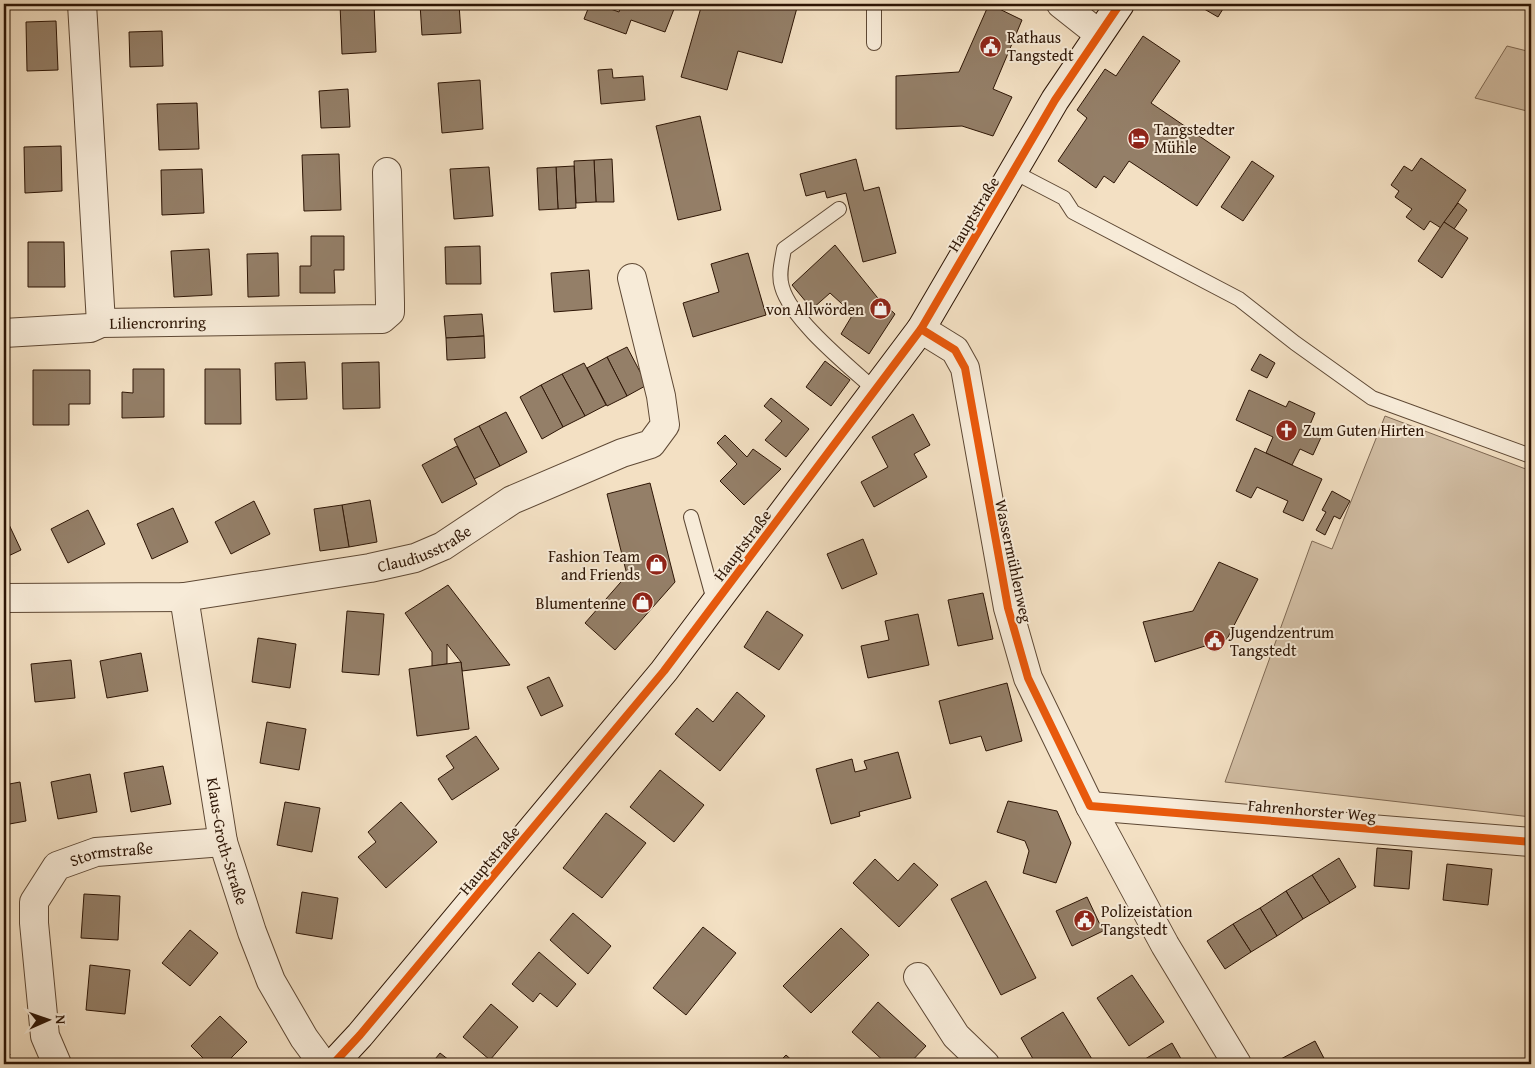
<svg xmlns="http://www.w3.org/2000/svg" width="1535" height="1068" font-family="'Gentium Book Plus',serif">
	<rect width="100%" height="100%" fill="#f3e0c3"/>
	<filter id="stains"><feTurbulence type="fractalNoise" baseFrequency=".004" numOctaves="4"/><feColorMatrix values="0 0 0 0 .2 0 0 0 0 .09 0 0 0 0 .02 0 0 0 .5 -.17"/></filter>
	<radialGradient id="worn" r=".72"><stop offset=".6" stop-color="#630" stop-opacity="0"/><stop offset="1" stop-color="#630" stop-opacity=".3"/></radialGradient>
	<g fill="#d1bda3" stroke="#7f6954">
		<path d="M1507,46L1531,52V112L1475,98Z"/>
		<path d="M1385,416L1531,471V817L1225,782L1312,541L1332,549Z"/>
	</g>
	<g fill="#947f68" stroke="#2d1505">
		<path d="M340,4H374L376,52L342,54Z"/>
		<path d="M420,4H459L461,33L422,35Z"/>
		<path d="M590,4H597L619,12L621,4H676L665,32L631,20L626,34L584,19Z"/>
		<path d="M702,4H798L782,63L738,51L727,90L681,77Z"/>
		<path d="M989,4L1022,20L993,89L1012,97L993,136L962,126L896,129V76L959,72Z"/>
		<path d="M1200,4H1226L1218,17L1199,6Z"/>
		<path d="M56,21L58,70L27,71L26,22Z"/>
		<path d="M162,31L163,66L130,67L129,32Z"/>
		<path d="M1143,36L1180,61L1151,103L1230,157L1197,206L1129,161L1114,183L1104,176L1096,188L1058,161L1087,118L1077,110L1105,69L1116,76Z"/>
		<path d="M612,69L613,78L643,76L645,100L601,104L598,70Z"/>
		<path d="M480,80L483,129L442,133L438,83Z"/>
		<path d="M348,89L350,127L321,128L319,91Z"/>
		<path d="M197,103L199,149L159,150L157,104Z"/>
		<path d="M700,116L721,210L678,220L656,126Z"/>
		<path d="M61,146L62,191L25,193L24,147Z"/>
		<path d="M339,154L341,210L304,211L302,155Z"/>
		<path d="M1421,158L1466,190L1441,228L1430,221L1424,230L1406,217L1412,209L1395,197L1399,191L1391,185L1404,166L1412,171Z"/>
		<path d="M612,159L614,202H596L594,160Z"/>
		<path d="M856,159L864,191L879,187L896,253L863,262L846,193L827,198L825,191L806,196L800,174Z"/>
		<path d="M594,160L596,202L576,203L574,161Z"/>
		<path d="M1252,161L1274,176L1243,221L1221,207Z"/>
		<path d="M574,166L576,208L558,209L556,167Z"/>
		<path d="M489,167L493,216L454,219L450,169Z"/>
		<path d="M556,167L558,209L539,210L537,168Z"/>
		<path d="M202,169L204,213L162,215L161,170Z"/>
		<path d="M1458,203L1467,210L1454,229L1444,222Z"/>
		<path d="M1444,222L1468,238L1442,278L1418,261Z"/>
		<path d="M311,236H344V270H334L335,293H300V266H311Z"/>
		<path d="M28,242H64L65,287H28Z"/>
		<path d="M835,245L877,297L895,314L869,354L841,334L853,314L830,293L812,309L792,285Z"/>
		<path d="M480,246L481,284H446L445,247Z"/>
		<path d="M209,249L212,295L174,297L171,251Z"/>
		<path d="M278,253L279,296L248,297L247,254Z"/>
		<path d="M748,253L766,315L693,337L683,303L719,292L711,264Z"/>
		<path d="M589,270L592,309L554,312L551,273Z"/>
		<path d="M482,314L484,336L446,338L444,316Z"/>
		<path d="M484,336L485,358L447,360L446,338Z"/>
		<path d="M627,347L647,385L627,396L607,357Z"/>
		<path d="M1260,354L1275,363L1267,378L1251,370Z"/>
		<path d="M607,357L627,396L607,406L587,368Z"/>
		<path d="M825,361L850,380L831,406L806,387Z"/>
		<path d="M305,362L307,399L276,400L275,363Z"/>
		<path d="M379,362L380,408L343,409L342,363Z"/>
		<path d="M584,363L606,405L585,416L562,374Z"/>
		<path d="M133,369H164V417L122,418V392L133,393Z"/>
		<path d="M205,369H240L241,424H205Z"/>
		<path d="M33,370H90V404H69V425H33Z"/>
		<path d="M562,374L585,416L563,427L541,385Z"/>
		<path d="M541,385L563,427L542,439L520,397Z"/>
		<path d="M1249,390L1286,407L1289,401L1315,413L1309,427L1323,433L1313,455L1300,449L1292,465L1266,453L1273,437L1236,420Z"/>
		<path d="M771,398L809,429L786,457L765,440L782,421L764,406Z"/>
		<path d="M506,412L527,452L500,466L479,426Z"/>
		<path d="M913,414L930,445L914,454L927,477L874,507L861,482L888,467L872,437Z"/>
		<path d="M479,426L500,466L474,479L454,439Z"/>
		<path d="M725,435L747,457L753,449L781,469L744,505L720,481L737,464L717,443Z"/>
		<path d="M457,446L477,484L442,503L422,465Z"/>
		<path d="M1255,448L1322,479L1303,521L1283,512L1288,501L1257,487L1251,498L1236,491Z"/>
		<path d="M650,483L675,582L615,650L585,623L627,575L607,494Z"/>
		<path d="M1332,491L1350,501L1340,519L1334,516L1325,535L1316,530L1326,512L1322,510Z"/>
		<path d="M370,500L377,542L349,547L342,505Z"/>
		<path d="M254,501L270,534L231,554L215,522Z"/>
		<path d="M342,505L349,547L320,551L314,509Z"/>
		<path d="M173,508L188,542L152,559L137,524Z"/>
		<path d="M88,510L105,544L68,563L51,529Z"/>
		<path d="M4,514L21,550L4,558Z"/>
		<path d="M863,539L877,574L842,589L827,554Z"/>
		<path d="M1219,562L1258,579L1227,639L1155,662L1143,622L1193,611Z"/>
		<path d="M448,585L510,665L462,671L461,662L447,644V664L432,666V652L405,613Z"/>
		<path d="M983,593L993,639L958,646L948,600Z"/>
		<path d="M347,611L384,614L379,675L342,672Z"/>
		<path d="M767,611L803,635L779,670L744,647Z"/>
		<path d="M918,614L929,665L868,678L861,646L889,640L885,621Z"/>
		<path d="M258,638L296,644L290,688L252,682Z"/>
		<path d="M141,653L148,691L107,698L100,661Z"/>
		<path d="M71,660L75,698L35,702L31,664Z"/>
		<path d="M461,662L469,729L417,736L409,669Z"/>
		<path d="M549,677L563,706L541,716L527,687Z"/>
		<path d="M1007,683L1022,741L986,751L981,736L950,744L939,701Z"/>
		<path d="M737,692L765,716L720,771L675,734L697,708L713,722Z"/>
		<path d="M267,722L306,729L299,770L260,763Z"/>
		<path d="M476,736L499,769L452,800L438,779L454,768L446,756Z"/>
		<path d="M898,752L911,798L859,812L860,816L831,824L816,769L852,759L855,772L867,769L864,761Z"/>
		<path d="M163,766L171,804L131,812L124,773Z"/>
		<path d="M660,770L704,805L674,842L630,807Z"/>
		<path d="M90,774L97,812L58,819L51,782Z"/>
		<path d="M20,782L26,821L4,825V785Z"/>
		<path d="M1008,801L1057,811L1071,843L1056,883L1023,873L1029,851L1025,841L997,832Z"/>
		<path d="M285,802L320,808L312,852L277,845Z"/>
		<path d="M401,802L437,842L386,888L358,857L376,842L368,832Z"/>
		<path d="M606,813L646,843L602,898L563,868Z"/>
		<path d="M1377,848L1412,851L1409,889L1374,886Z"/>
		<path d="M1339,858L1356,887L1330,903L1312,875Z"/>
		<path d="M875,859L898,881L914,863L938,885L899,927L853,883Z"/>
		<path d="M1447,864L1492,869L1488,905L1443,900Z"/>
		<path d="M1312,875L1330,903L1303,919L1286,891Z"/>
		<path d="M986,881L1036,978L1001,995L951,899Z"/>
		<path d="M1286,891L1303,919L1277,936L1260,908Z"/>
		<path d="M302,892L338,898L332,939L296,933Z"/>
		<path d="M84,894L120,896L118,940L81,938Z"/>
		<path d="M1087,897L1103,931L1072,946L1056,911Z"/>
		<path d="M1260,908L1277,936L1251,952L1233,924Z"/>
		<path d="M573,913L611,946L588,974L550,940Z"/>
		<path d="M1233,924L1251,952L1225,969L1207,941Z"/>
		<path d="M703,927L736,953L686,1015L653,988Z"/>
		<path d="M841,928L869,955L811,1013L783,986Z"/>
		<path d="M190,930L218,953L190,986L162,963Z"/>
		<path d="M539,952L576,984L557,1007L540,993L533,1002L512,984Z"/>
		<path d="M90,965L130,970L125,1014L86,1010Z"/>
		<path d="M1132,975L1164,1022L1129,1046L1097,998Z"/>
		<path d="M878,1002L926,1046L909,1064H887L852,1032Z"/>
		<path d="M491,1004L518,1027L490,1060L463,1037Z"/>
		<path d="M1063,1012L1095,1064H1052L1048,1059L1036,1064L1021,1038Z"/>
		<path d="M220,1016L247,1042L225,1064H209L191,1046Z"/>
		<path d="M1315,1041L1327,1064H1279L1277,1061Z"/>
		<path d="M1172,1043L1184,1064H1141L1140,1062Z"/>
		<path d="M4,1051L10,1054L6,1064H4Z"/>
		<path d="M440,1053L454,1064H431Z"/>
		<path d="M786,1055L796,1064H777Z"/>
	</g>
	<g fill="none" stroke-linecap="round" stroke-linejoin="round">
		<defs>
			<g id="lane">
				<path d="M874,43V4"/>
				<path d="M1014,172L1064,198L1073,212L1239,299L1295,343L1372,398L1531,456"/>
				<path d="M839,209L784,249C782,261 778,275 782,287C791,320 850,367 875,390"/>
				<path d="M691,517L715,604"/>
			</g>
			<g id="street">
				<path d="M82,4L101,323"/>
				<path d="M1061,4L1099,34"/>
				<path d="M921,329L955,350L965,368L1008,608L1028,678L1090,806L1165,945L1237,1064"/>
				<path id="s1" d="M4,333L90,328L101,323L382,319L390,312V303L387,172"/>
				<path id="s2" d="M184,597L223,842L252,932L271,981L304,1038L323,1064"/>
				<path id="s3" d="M4,598L184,597L370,568L415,558L443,546L512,500L622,453L651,444L665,425L661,396L632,278"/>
				<path d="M1090,806L1531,842"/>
				<path d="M918,977L956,1036L985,1064"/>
				<path id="s4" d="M57,1064L45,1036L34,923V902L57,866L96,852L223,842"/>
			</g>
			<path id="secondary" d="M333,1064L360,1035L664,671L921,329L1055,100L1120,4"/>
		</defs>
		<use href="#lane" stroke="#5e4834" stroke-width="16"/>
		<use href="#street" stroke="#5e4834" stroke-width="30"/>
		<use href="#secondary" stroke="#2d1505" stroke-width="30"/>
		<use href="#lane" stroke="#f7ebd8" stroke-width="14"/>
		<use href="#street" stroke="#f7ebd8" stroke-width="28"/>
		<use href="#secondary" stroke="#f7ebd8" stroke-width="28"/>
		<defs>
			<g id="cycleway">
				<path d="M921,329L955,350L965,368L1008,608L1028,678L1090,806L1531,842"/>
				<path d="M333,1064L360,1035L664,671L921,329L1055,100L1120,4"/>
			</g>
		</defs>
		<use href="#cycleway" stroke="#f7ebd8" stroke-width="11"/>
		<use href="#cycleway" stroke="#e8590c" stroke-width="8"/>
	</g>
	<defs>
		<symbol id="civic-disc" viewBox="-11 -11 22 22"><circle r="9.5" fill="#8f2418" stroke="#f7ebd8"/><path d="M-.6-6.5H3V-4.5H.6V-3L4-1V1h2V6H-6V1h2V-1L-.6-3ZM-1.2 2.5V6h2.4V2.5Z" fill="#fff"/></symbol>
		<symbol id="hotel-disc" viewBox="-11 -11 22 22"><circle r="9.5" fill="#8f2418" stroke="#f7ebd8"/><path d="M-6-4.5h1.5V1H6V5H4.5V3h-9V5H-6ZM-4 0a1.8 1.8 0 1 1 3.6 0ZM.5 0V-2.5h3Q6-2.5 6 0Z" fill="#fff"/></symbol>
		<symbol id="shop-disc" viewBox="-11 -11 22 22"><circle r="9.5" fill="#8f2418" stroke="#f7ebd8"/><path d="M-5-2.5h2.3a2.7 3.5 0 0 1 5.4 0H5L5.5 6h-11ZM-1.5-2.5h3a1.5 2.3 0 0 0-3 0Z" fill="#fff"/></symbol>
		<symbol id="church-disc" viewBox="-11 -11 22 22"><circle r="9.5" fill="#8f2418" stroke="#f7ebd8"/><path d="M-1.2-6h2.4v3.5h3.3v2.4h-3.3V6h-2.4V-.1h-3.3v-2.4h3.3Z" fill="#fff"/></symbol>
	</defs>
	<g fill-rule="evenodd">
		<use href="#civic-disc" x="978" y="34" width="25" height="25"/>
		<use href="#hotel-disc" x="1126" y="126" width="25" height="25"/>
		<use href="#shop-disc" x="868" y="296" width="25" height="25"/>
		<use href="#church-disc" x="1274" y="418" width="25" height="25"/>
		<use href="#shop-disc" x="644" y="552" width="25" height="25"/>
		<use href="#shop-disc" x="630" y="590" width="25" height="25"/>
		<use href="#civic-disc" x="1202" y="628" width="25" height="25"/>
		<use href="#civic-disc" x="1072" y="908" width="25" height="25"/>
	</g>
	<g text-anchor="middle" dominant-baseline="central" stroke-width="4" stroke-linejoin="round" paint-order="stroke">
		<g font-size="16" fill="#2d1505" stroke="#f7ebd8" text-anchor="start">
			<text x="1007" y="37">Rathaus<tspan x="1007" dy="18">Tangstedt</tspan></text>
			<text x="1154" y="129">Tangstedter<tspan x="1154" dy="18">Mühle</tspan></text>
			<text x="864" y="309" text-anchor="end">von Allwörden</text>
			<text x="1303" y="430">Zum Guten Hirten</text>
			<text x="640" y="556" text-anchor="end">Fashion Team<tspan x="640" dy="18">and Friends</tspan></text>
			<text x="626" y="603" text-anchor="end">Blumentenne</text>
			<text x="1230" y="632">Jugendzentrum<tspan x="1230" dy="18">Tangstedt</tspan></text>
			<text x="1101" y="911">Polizeistation<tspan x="1101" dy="18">Tangstedt</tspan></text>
		</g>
		<g font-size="16" fill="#2d1505" stroke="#f7ebd8">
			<text transform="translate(973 214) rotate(-59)">Hauptstraße</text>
			<text stroke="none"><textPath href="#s1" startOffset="155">Liliencronring</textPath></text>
			<text stroke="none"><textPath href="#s3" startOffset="426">Claudiusstraße</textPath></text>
			<text transform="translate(742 545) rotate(-53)">Hauptstraße</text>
			<text transform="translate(1014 561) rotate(78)">Wassermühlenweg</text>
			<text transform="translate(1312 810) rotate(5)">Fahrenhorster Weg</text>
			<text stroke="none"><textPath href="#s2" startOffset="248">Klaus-Groth-Straße</textPath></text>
			<text stroke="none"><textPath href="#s4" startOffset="264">Stormstraße</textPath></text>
			<text transform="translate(489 860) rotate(-50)">Hauptstraße</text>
		</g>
	</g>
	<rect width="1535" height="1068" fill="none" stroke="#f3e0c3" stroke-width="20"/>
	<rect x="5" y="5" width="1525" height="1058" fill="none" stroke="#2d1505" stroke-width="2.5"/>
	<rect x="10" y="10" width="1515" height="1048" fill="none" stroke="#2d1505"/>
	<g transform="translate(48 1020) rotate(88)" stroke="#f7ebd8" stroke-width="4" paint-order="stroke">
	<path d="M0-4L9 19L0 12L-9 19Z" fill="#2d1505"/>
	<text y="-8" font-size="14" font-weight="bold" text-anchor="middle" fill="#2d1505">N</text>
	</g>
	<rect width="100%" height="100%" filter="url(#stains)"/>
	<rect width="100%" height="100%" fill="url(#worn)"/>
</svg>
